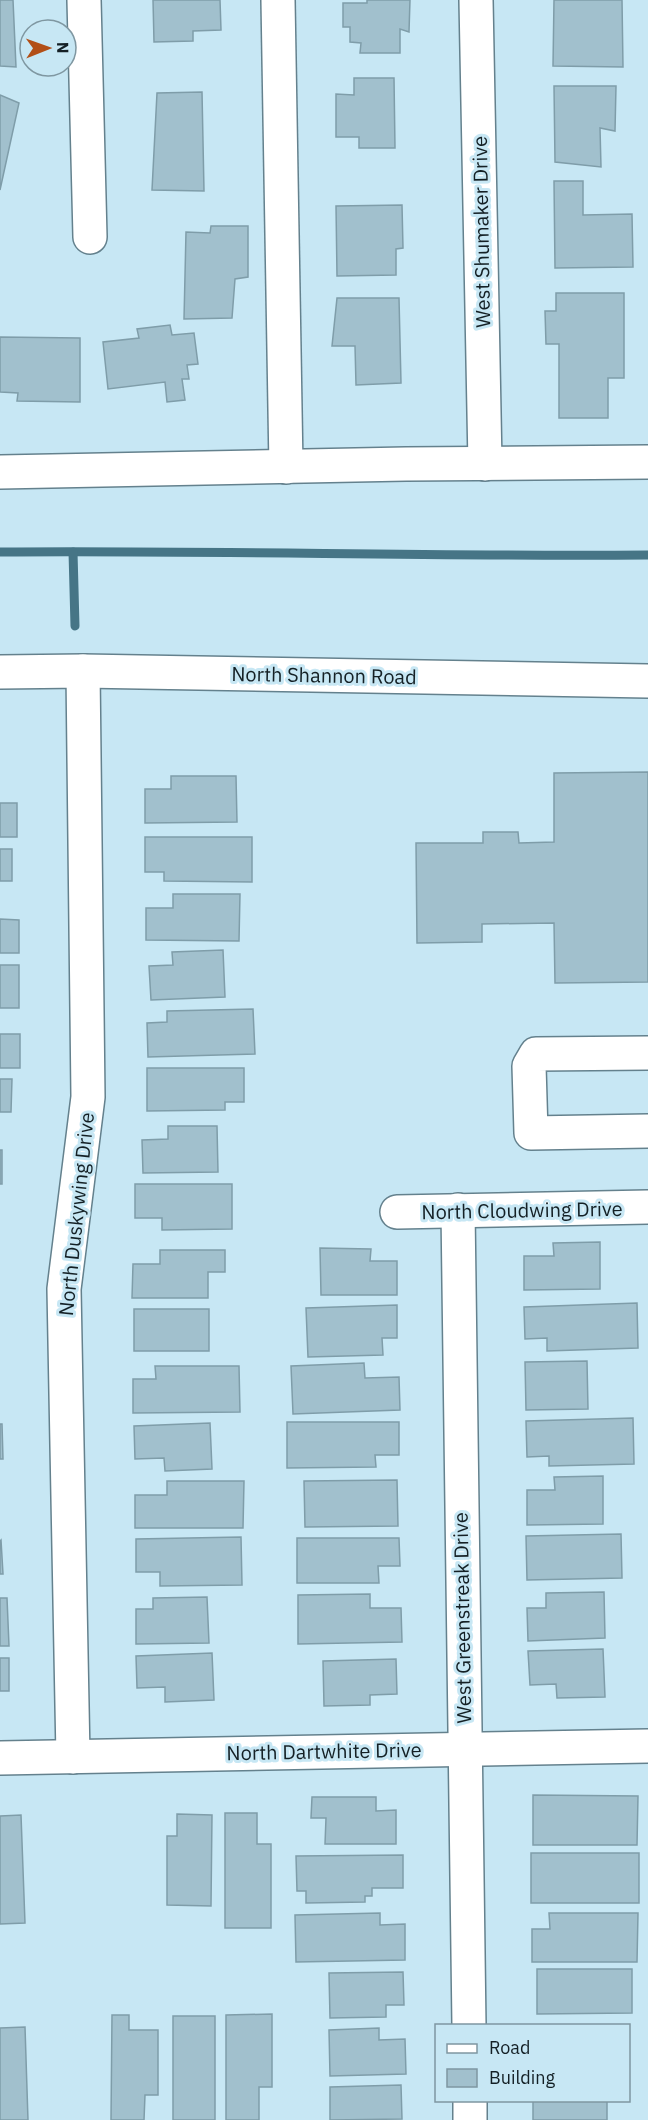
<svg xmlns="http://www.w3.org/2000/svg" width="648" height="2120" font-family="'IBM Plex Sans',sans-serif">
	<rect width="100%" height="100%" fill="#c7e7f4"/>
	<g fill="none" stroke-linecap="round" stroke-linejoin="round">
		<g stroke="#467586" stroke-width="9">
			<path d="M0,552C216,550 432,557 648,555"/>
			<path d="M73,552L75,626"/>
		</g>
	</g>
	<g fill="#a1c0cd" stroke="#7f9da9" stroke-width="1.5">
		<path d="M0,0H13L16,67L0,66Z"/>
		<path d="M153,0H220L221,30L193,31V41L154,42Z"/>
		<path d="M367,0H410L409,32L400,29V53H360L361,43L350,42V27H343V3H367Z"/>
		<path d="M554,0H622L623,67L553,66Z"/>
		<path d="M354,78H394L395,148H359V137H336V94L354,95Z"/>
		<path d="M554,86H616L615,131L600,128L601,167L555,162Z"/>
		<path d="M202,92L204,191L152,190L157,93Z"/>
		<path d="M0,95L19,103L0,190Z"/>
		<path d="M554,181H583V215L632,214L633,267L555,268Z"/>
		<path d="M402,205L403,248L396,249V275L337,276L336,206Z"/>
		<path d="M211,226H248V277L235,279L232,318L184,319L186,232L210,233Z"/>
		<path d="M556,293H624V378H608V418H559V344H546L545,311H556Z"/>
		<path d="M337,298H399L401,383L356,385L355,346H332Z"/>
		<path d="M170,325L172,335L194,333L198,364L187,365L189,379H182L185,400L167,402L165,382L108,389L103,342L139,338L137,329Z"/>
		<path d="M0,337L80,338V402L17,401L18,393L0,392Z"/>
		<path d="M648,772V982L555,983L554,923L482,924V942L417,943L416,843H483V832H518L519,843L554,842V773Z"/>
		<path d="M171,776H236L237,822L145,823V789H171Z"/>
		<rect x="0" y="803" width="17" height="34"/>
		<path d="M145,837H252V882L164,881V872H145Z"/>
		<rect x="0" y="849" width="12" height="32"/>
		<path d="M173,894H240L239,941L146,940V908H173Z"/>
		<path d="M0,919L19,920V953H0Z"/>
		<path d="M223,950L225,997L151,1000L149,966L173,965L172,952Z"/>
		<rect x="0" y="965" width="19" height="43"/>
		<path d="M253,1009L255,1054L148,1057L147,1023L167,1022V1011Z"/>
		<rect x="0" y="1034" width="20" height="34"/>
		<path d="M147,1068H244V1102H225V1110L147,1111Z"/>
		<path d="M0,1079H12L11,1112H0Z"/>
		<path d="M168,1126H217L218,1172L143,1173L142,1140L168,1139Z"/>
		<rect x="0" y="1150" width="2" height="34"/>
		<path d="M135,1184H232V1229L162,1230V1218H135Z"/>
		<path d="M600,1242V1289L524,1290V1256H554L553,1243Z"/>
		<path d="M320,1248L371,1249L370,1261H397V1295H321Z"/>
		<path d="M160,1250H225V1272H208V1298H132L133,1264H160Z"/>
		<path d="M637,1303L638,1348L547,1351V1338L525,1339L524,1307Z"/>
		<path d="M397,1305V1338H382L383,1355L308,1357L306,1308Z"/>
		<rect x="134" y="1309" width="75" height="42"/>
		<path d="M587,1361L588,1409L526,1410L525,1362Z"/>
		<path d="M364,1363L365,1378L399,1377L400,1410L293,1414L291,1366Z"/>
		<path d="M155,1366H239L240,1412L133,1413V1379H156Z"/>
		<path d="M633,1418L634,1464L549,1466V1456L527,1457L526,1421Z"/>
		<path d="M287,1422H399V1455H375L376,1467L287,1468Z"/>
		<path d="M210,1423L212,1469L165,1471L164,1458L135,1459L134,1426Z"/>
		<path d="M0,1424H2L3,1459H0Z"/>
		<path d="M603,1476V1524L527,1525V1490H555L554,1477Z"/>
		<path d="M397,1480L398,1526L305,1527L304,1481Z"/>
		<path d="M167,1481H244L243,1528H135V1495H167Z"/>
		<path d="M621,1534L622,1578L527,1580L526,1536Z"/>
		<path d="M241,1537L242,1585L160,1586V1572H136V1539Z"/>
		<path d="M297,1538H399L400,1566H378L379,1583H297Z"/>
		<path d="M1,1540L3,1574H0V1541Z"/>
		<path d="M604,1592L605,1638L528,1641L527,1608H546V1593Z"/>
		<path d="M370,1594V1608H401L402,1642L298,1644V1595Z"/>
		<path d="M207,1597L209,1643L136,1644V1609H153V1598Z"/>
		<path d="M0,1598H7L9,1646H0Z"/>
		<path d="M603,1649L605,1697L557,1698L556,1684L530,1685L528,1651Z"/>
		<path d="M212,1653L214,1700L165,1702V1687L137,1688L136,1656Z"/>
		<rect x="0" y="1658" width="9" height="33"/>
		<path d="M396,1659L397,1694L370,1695V1705L324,1706L323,1661Z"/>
		<path d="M533,1795L638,1796L637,1845H533Z"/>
		<path d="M312,1797H376V1811L396,1810V1844H325L326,1818H311Z"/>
		<path d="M225,1813H257V1844H271V1928H225Z"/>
		<path d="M177,1814L212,1815L211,1906L167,1905V1836H177Z"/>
		<path d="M21,1815L25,1923L0,1924V1816Z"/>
		<rect x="531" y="1853" width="108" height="50"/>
		<path d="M403,1855V1888H372V1896H365V1902L306,1903V1891H297L296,1856Z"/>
		<path d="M380,1913V1925L405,1924V1960L296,1962L295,1915Z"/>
		<path d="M549,1913H638L637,1962H532V1929H550Z"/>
		<path d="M537,1969H632V2013L537,2014Z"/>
		<path d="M403,1972L404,2005H386V2017L330,2018L329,1973Z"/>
		<path d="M272,2014V2087H259V2120H226V2015Z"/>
		<path d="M112,2015H129V2030H158V2095H145L144,2120H111Z"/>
		<rect x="173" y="2016" width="42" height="104"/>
		<path d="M25,2027L28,2120H0V2028Z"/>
		<path d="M379,2028V2040L405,2039L406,2074L330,2076L329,2030Z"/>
		<path d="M401,2085L402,2119L330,2120V2087Z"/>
		<rect x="533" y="2100" width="74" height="20"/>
	</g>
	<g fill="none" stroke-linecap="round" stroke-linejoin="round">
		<defs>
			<g id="minor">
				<path d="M84,0L90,237"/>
				<path d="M278,0L286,467"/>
				<path d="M476,0L485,464"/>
				<path d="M0,472L406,464L648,462"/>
				<path d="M0,672L83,671L648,681"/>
				<path d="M648,1053L536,1054L529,1066L531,1133L648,1131"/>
				<path d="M458,1210L469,2026"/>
				<path d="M397,1212L648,1207"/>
				<path d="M73,1757L64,1289L88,1097L83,671"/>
				<path d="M0,1758L648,1746"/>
				<path d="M470,2100V2120"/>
			</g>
		</defs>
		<use href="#minor" stroke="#64818d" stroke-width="36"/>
		<use href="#minor" stroke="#fff" stroke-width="33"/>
	</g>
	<g text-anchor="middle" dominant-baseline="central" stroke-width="6" stroke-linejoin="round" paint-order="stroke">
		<g font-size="20" fill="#142025" stroke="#c7e7f4">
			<text transform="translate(481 232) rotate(-91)">West Shumaker Drive</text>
			<text transform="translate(324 675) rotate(1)">North Shannon Road</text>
			<text transform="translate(522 1210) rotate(-1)">North Cloudwing Drive</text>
			<text transform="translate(76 1214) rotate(-84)">North Duskywing Drive</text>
			<text transform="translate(462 1618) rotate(-91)">West Greenstreak Drive</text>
			<text transform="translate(324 1751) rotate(-1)">North Dartwhite Drive</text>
		</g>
	</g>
	<rect x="435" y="2024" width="195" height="78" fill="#c7e7f4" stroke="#7f97a1" stroke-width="1.5"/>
	<rect x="447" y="2044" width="30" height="9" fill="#ffffff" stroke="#7f97a1" stroke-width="1.5"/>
	<text x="489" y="2054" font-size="18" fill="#142025">Road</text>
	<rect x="447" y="2069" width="30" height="18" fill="#a1c0cd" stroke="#7f97a1" stroke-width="1.5"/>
	<text x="489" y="2084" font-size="18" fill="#142025">Building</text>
	<g transform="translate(48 48) rotate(89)"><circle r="28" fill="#c7e7f4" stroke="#7f97a1" stroke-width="1.5"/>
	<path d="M0-4.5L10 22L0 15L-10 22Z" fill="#b24f17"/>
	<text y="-9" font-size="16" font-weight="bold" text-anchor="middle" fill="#142025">N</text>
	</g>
</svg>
